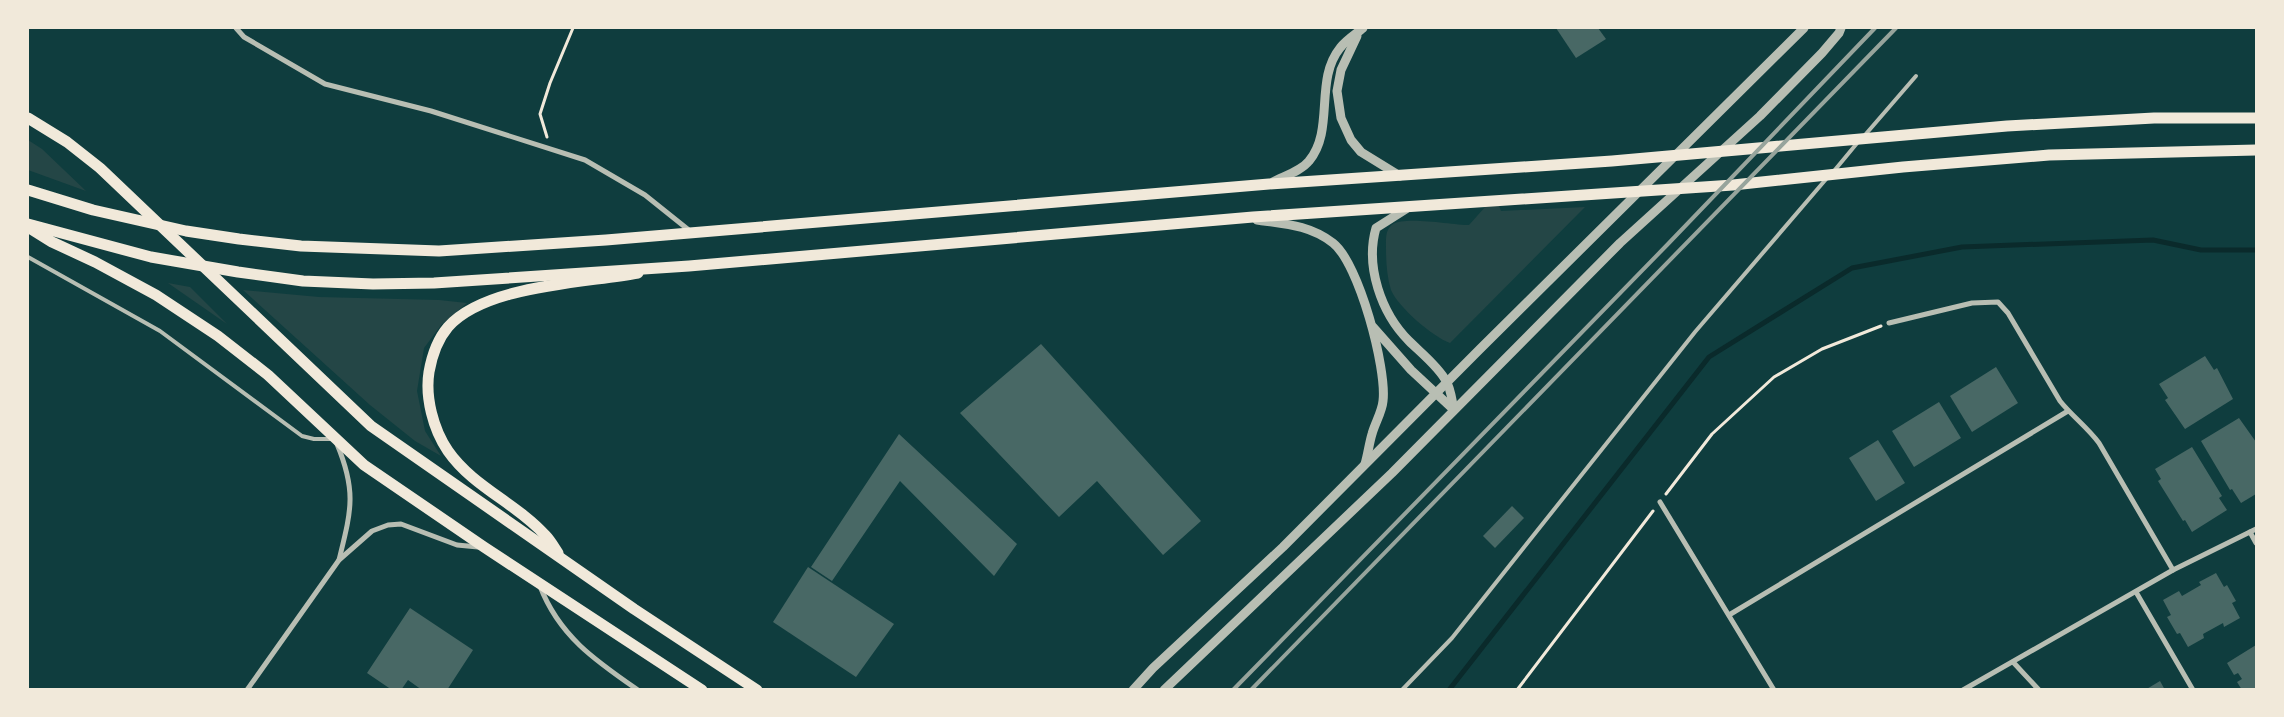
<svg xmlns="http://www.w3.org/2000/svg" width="2284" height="717" font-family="'Titillium Web',sans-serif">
	<rect width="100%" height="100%" fill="#0f3d3e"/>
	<g fill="#244646">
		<path d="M28,140L42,149L86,191L28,170Z"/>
		<path d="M1498,203L1501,211L1585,207L1450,343C1433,337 1398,307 1391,290C1387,277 1386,262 1386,248C1386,240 1385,229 1393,224C1406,216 1453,225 1469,225L1486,206Z"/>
		<path d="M168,283L190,287L227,324Z"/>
		<path d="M243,290L319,297L439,300L467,303L442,324L424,348L417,391L425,431L441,456L415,441L370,405Z"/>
	</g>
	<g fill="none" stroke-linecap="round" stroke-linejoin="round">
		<path stroke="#0a2a2b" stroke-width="5" d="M1449,690L1709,357L1852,268L1962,247L2153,240L2201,250H2256"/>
	</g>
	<g fill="#486865">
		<path d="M1556,28H1598L1606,39L1576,58Z"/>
		<path d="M1041,344L1201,521L1163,555L1097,481L1059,517L960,413Z"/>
		<path d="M2205,356L2214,370L2217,368L2233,399L2185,429L2165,400L2168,398L2159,384Z"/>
		<path d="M1996,367L2018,403L1972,432L1950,396Z"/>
		<path d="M1939,402L1961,438L1914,467L1892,431Z"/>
		<path d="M2239,418L2256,442V494L2241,503L2232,489L2230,490L2201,441Z"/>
		<path d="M899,434L1017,544L994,576L900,481L832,581L811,567Z"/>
		<path d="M1878,440L1905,483L1876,501L1849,458Z"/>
		<path d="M2192,447L2222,496L2219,498L2227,510L2192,532L2185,520L2183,521L2158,481L2161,479L2155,469Z"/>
		<path d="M1512,506L1524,518L1495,548L1483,536Z"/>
		<path d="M808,567L894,624L856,677L773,622Z"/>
		<path d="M2216,573L2224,587L2227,585L2236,601L2232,603L2240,618L2224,627L2223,623L2203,634L2204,638L2188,647L2180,633L2177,634L2167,617L2171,615L2163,600L2179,591L2182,596L2201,585L2199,582Z"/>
		<path d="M410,608L473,650L447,690H422L408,680L401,690H392L367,673Z"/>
		<path d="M2256,645V690H2242L2237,682L2242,679L2238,673L2234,675L2227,663Z"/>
		<path d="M2160,681L2165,690H2145Z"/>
	</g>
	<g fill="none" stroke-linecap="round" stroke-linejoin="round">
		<g stroke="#f1e9da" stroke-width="3">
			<path d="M547,137L540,114L550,83L573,28"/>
			<path d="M1666,494L1712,434L1774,377L1822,349L1881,326"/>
			<path d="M1517,690L1653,511"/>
		</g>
		<g stroke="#b8beb3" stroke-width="4">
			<path d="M1865,135L1916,76"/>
			<path d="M1834,171L1858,142"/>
			<path d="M28,257L160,331L302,436L314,439H331"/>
			<path d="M1402,690L1452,638L1695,332L1827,178"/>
		</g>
		<g stroke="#b8beb3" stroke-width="5">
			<path d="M236,28L244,37L325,84L431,111L585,160L645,195L690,231"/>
			<path d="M1889,323L1972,303L1998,302L2008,313L2060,401C2072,416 2087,427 2099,443L2173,570"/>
			<path d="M337,444C357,492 351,511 339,560"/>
			<path d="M1660,502L1774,690"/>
			<path d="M2250,532L2256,543"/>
			<path d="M540,586C559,636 596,661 638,690"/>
			<path d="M2136,592L2193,690"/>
			<path d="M1729,615L2068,411"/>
			<path d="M2013,662L2039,690"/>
			<path d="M247,690L339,560L372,531L388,525L401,524L457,545L478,547"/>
			<path d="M1963,690L2173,570L2256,529"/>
		</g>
		<g stroke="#b8beb3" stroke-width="9">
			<path d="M1357,36L1341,70L1337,91L1341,118L1351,140L1361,152L1400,176"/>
			<path d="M1273,182C1284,176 1301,171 1309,161C1335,130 1314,80 1340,48C1346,40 1356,34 1363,28"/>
			<path d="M1406,209L1376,228C1365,266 1381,313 1409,341C1420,352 1439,367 1446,381C1451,388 1452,402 1454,410"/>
			<path d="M1257,220C1285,224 1310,225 1333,243C1359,263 1387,369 1383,401C1382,412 1375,423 1372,434C1369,444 1368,454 1365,464"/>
			<path d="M1373,327L1411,370L1454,410"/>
			<path d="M1133,690L1153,668L1283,547L1480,349L1804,28"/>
			<path d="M1164,690L1392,473L1620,243L1760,116L1822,53L1839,33L1841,28"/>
		</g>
		<g stroke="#f1e9da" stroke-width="11">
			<path d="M28,118L67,142L100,168L371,426L634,609L757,690"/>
			<path d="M28,227L52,242L95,262L156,295L218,336L268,375L364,465L484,547L702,690"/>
			<path d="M558,553C554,547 550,540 545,535C516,503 473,487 448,451C433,429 425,397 429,372C432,355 437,340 448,327C485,285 584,283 638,273"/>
		</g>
		<g stroke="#f1e9da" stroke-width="11">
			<path d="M28,190L93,210L186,231L239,239L301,246L439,251L606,240L1269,184L1612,161L2007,126L2154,118H2256"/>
			<path d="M28,224L151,257L238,272L303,281L373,284L434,283L689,266L1253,217L1733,185L1903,167L2049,155L2256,150"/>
		</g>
		<g stroke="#97a49c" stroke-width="4">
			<path d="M1233,690L1667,245L1875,28"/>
			<path d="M1251,690L1896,28"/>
		</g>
	</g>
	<rect width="2284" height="717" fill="none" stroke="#f1e9da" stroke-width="58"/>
</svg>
